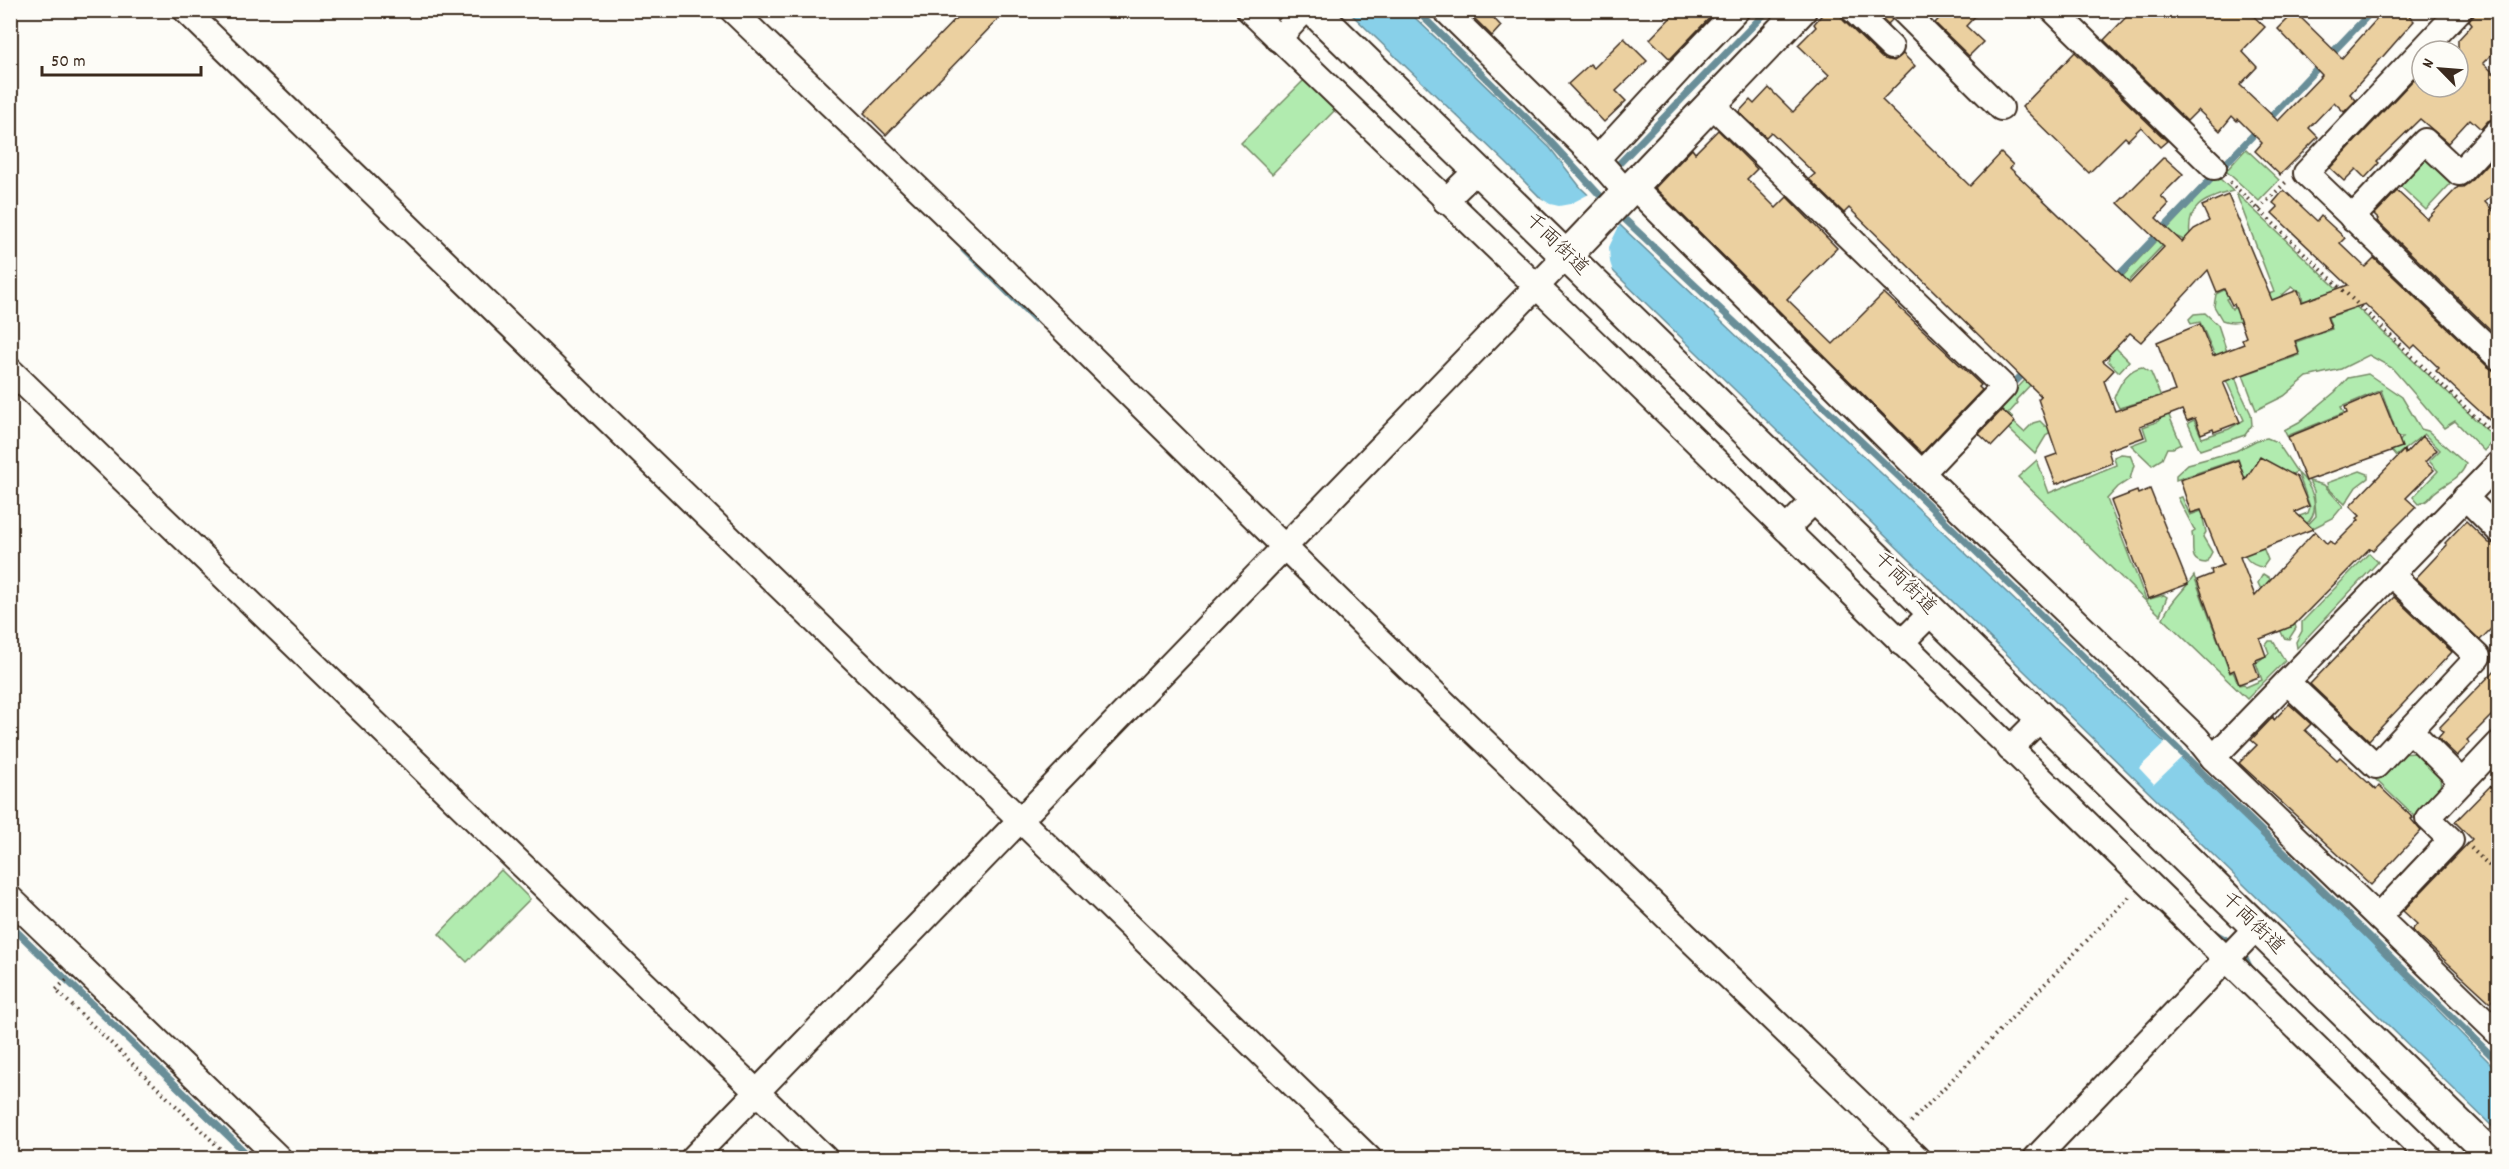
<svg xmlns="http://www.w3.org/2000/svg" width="2509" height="1169" font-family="Dekko,'Klee One',sans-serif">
	<rect width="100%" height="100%" fill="#fdfcf7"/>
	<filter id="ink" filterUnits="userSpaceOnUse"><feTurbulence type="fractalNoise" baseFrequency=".0167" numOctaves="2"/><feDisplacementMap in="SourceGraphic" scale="12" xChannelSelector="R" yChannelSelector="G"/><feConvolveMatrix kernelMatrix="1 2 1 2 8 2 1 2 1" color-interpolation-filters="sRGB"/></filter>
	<g filter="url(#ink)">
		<g fill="#b1ebaf" stroke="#768a66" stroke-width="1.5">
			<path d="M1306,78L1336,109L1272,174L1241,143Z"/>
			<path d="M2246,149L2279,180L2259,201L2226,171Z"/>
			<path d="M2424,157L2432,160L2454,180L2426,210L2396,182Z"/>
			<path d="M2217,176L2233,191C2202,199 2184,207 2191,243L2177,237L2168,246L2164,244L2016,400L2018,403L2008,414L2013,417L2011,420L2024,432L2033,423L2040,421L2045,426L2059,428L2047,434L2035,454L1993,414Z"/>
			<path d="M2236,193L2495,438L2484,451L2455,421L2444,428L2392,368L2369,355L2341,369L2307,377L2284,396L2256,410L2243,375L2300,355L2296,342L2332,329L2328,317L2344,312L2336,291L2303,301L2301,292L2292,287C2275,300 2247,330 2222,320L2214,306L2216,294L2228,288L2234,295L2226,299L2232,309L2274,292Z"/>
			<path d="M2205,313L2218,325L2240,391L2251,414L2252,425L2245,435L2200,450L2188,423L2194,420L2202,438L2229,429L2244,420L2200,322L2191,324L2189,319L2194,314Z"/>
			<path d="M2114,346L2129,361L2119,372L2108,361L2109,357L2106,353Z"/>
			<path d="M2142,367L2151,373L2181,444L2173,448H2167L2162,459L2152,465L2131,445L2147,439L2143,427L2159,421L2151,399L2119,408L2114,398C2119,385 2128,369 2142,367Z"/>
			<path d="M2368,374L2402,397L2421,429L2428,431L2466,464C2460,480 2446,482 2434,493C2429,498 2428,502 2419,504L2413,497L2438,471L2429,461L2440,450L2424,434L2396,456L2392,451L2403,437H2399L2384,444L2379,432L2394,425L2381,390L2341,407L2344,413L2287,436L2284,430L2299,422L2335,392L2348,378Z"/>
			<path d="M2267,438L2277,442L2297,472L2259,488L2252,498L2238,459L2176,480V475L2188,464L2236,451L2257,440Z"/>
			<path d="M2121,454L2130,455L2134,465L2130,479L2118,487L2107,499L2146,600L2164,595L2167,597L2160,615L2018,477L2037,460L2049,493L2116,465L2114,457Z"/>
			<path d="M2360,471L2368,474V478L2356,487L2345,504L2328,488L2327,483Z"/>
			<path d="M2298,473C2311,484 2323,510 2306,524L2297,517L2308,513L2310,507Z"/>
			<path d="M2309,481L2324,485L2343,506L2333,518L2305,532L2303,530L2316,516L2314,491Z"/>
			<path d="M2182,497L2190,515L2210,508L2203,519L2206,532L2203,537L2212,552L2206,563C2187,562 2195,547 2192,533L2195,531L2178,498Z"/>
			<path d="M2259,537L2268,560L2263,567C2249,566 2244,556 2239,544Z"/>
			<path d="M2369,553L2378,562L2297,648L2296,642L2302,631V622Z"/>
			<path d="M2263,574L2271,579L2272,608L2291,627L2295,624L2296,628L2289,639L2284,638L2258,583Z"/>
			<path d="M2194,576L2230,673L2233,672L2239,685L2244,684L2246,687L2262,680L2256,663L2269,653L2266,645L2269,641H2273L2285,661L2247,699L2163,618C2170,601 2184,591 2194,576Z"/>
			<path d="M2416,753L2440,774L2441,792L2416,818L2375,779L2399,754Z"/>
			<path d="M501,870L530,899L467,962L439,934Z"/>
		</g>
		<path fill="#88d0e9" stroke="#698e98" stroke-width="1.5" d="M1348,11H1408L1550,148L1581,188L2180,757L2363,934L2498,1071V1132L1622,280L1506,163Z"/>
		<g fill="#fdfcf7">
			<path d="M1591,193L1621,222L1609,247L1610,262L1615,278L1537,199L1539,197L1550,204L1559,206L1570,204Z"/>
			<path d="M2167,741L2365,932L2484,1050L2182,757L2154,784L2139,768Z"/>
		</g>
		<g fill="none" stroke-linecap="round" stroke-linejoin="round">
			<g stroke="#698e98" stroke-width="7">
				<path d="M1416,10L1549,140L1606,202"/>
				<path d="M2329,56L2373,10"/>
				<path d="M2267,121L2321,64"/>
				<path d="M1615,168L1768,10"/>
				<path d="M1617,212L1913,490L2498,1062"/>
				<path d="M964,249L1035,319"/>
				<path d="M2115,279L2259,129"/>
				<path d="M2015,382L2026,371"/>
				<path d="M10,925L251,1158"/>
				<path d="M2214,933L2228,941L2244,956L2250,968"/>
			</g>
		</g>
		<g fill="#ebd0a0" stroke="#3b2a1e" stroke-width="1.5" fill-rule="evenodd">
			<path d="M964,10H1007L886,135L864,113Z"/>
			<path d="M1482,10H1486L1501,26L1492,36L1474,18Z"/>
			<path d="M1678,10H1717L1670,59L1650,39Z"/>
			<path d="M1826,10H1839L1843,20L1882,58L1894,61L1903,54L1915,66L1882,100L1970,186L2001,153L2013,165L2010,168L2130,283L2164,247L2118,203L2164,157L2183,174L2161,196L2169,204L2156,218L2182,242L2194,229L2209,221L2202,206L2228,195L2272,300L2298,290L2302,302L2348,285L2272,213L2278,207L2273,203L2284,190L2317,221L2321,216L2345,238L2340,243L2365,267L2374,258L2488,367L2499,374V429L2436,371L2439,368L2415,345L2411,349L2365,304L2327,317L2331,328L2295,341L2299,354L2223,382L2240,422L2214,432L2213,429L2201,434L2195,418L2187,421L2182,410L2140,426L2144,437L2108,450L2112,463L2056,484L2046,458L2057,454L2038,399L2041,396L1849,208L1844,213L1809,179L1815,174L1771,132L1766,137L1739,112L1750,100L1754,104L1769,88L1793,112L1829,75L1798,45L1816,27L1814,24ZM2208,270L2217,292L2224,289L2232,305L2234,304L2246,337L2242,339L2244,344L2213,356L2200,324L2157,342L2175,391L2115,411L2104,381L2114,370L2103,361L2130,333L2141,342Z"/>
			<path d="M1874,10H1885L1892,20L1888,24Z"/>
			<path d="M1947,10H1981L1966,26L1983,42L1969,56L1935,23Z"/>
			<path d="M2133,10H2247L2265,27L2242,51L2257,67L2240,85L2278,121L2322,75L2278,29L2295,12L2342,58L2385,10H2404L2414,21L2350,94L2356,100L2344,112L2334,102L2309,128L2318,137L2280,175L2255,151L2262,143L2238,119L2237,121L2232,116L2220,131L2198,110L2187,121L2104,40Z"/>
			<path d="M2479,10H2499V47L2483,63L2499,78V117L2488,121L2481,129L2470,119L2448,143L2420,119L2377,161L2379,163L2365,178L2356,169L2344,181L2330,168L2414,79L2417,81L2420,78L2422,87H2430L2437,94L2444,87H2458V40L2472,25L2469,21Z"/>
			<path d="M1624,38L1647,61L1616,91L1626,101L1604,122L1568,84L1590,64L1594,68Z"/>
			<path d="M2075,52L2167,141L2160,147L2141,127L2128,140L2125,137L2089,173L2022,107Z"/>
			<path d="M1718,130L1757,169L1747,179L1776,208L1787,197L1837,248L1787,299L1833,344L1884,293L1981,385L1979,387L1982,390L1922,453L1655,188L1692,149L1695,153Z"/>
			<path d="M2499,151V188L2485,202L2499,217V326L2493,332L2377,221L2378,219L2374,215L2397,191L2427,219L2458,187H2463L2469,183Z"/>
			<path d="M2380,392L2402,447L2306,481L2288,437L2347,413L2345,407Z"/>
			<path d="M2002,410L2015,422L1992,446L1979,434Z"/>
			<path d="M2422,436L2437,450L2425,462L2434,470L2406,498L2416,507L2373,550L2370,548L2293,626L2260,639L2266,656L2256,660L2257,662L2254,663L2259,677L2239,684L2234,670L2230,672L2197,580L2212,574L2211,570L2223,565L2201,510L2191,513L2180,480L2238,460L2245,480L2260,457L2297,477L2309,506L2295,512L2313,529L2240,557L2255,596L2315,531L2327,544L2330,541L2334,545L2359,520L2357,518L2360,516L2350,506L2404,450L2405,454Z"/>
			<path d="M2150,489L2188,584L2148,599L2111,501L2137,491L2138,494Z"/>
			<path d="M2466,521L2489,543L2499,544V621L2480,640L2416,578L2447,545L2445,543Z"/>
			<path d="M2394,597L2452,652L2369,740L2310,684Z"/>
			<path d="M2499,666V708L2467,740L2470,743L2457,756L2438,738L2443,732L2439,728Z"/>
			<path d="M2289,704L2311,724L2305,730L2337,760L2340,757L2376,790L2379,786L2413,818L2411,819L2421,831L2371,885L2239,763L2257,745L2251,740L2273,717L2274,720Z"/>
			<path d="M2499,777V993L2490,1002L2412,930L2417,924L2403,911L2472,839L2455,822Z"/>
		</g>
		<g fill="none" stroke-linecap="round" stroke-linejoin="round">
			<defs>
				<g id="minor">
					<path d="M185,10L1369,1158"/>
					<path d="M732,10L1002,269L1374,635L1917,1158"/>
					<path d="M1249,10L1583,331L2430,1158"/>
					<path d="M1445,10L1597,159L1626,192"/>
					<path d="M1853,10L1891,47"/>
					<path d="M1902,10L2001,108"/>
					<path d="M2053,10L2214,167"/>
					<path d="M2460,10L2306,173L2498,357"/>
					<path d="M1278,39L1305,10"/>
					<path d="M1711,104L2004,387L1922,473"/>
					<path d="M1597,159L1680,69L1737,10"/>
					<path d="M1632,185L1922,473L2197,738L2213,758L2498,1033"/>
					<path d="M1445,201L1478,169"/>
					<path d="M2352,218L2425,141L2459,173L2498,131"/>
					<path d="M10,370L825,1158"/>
					<path d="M2465,497L2498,530"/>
					<path d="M1786,529L1817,498"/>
					<path d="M1901,643L1932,612"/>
					<path d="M2287,682L2376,766L2478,657L2391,574"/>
					<path d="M2410,730L2462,782"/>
					<path d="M2010,749L2041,718"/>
					<path d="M2213,758L2498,464"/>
					<path d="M10,898L279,1158"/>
					<path d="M2378,917L2451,840L2428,818L2498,744"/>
					<path d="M693,1158L1567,255"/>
					<path d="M2036,1158L2256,928"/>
				</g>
				<g id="tertiary">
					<path d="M1313,10L2494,1158"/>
					<path d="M1567,255L1801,10"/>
				</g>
			</defs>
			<use href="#minor" stroke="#3b2a1e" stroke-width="28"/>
			<use href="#tertiary" stroke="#3b2a1e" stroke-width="34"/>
			<g stroke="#3b2a1e" stroke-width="4" stroke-dasharray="1.5 4.5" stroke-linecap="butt">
				<path d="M2230,182L2490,431H2498"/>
				<path d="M2259,209L2286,182"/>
				<path d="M2471,848L2498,874"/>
				<path d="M66,980L56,990L230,1158"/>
				<path d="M1911,1122L2131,895"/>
			</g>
			<use href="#minor" stroke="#fdfcf7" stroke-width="24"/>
			<use href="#tertiary" stroke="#fdfcf7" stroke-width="30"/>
		</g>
	</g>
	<g text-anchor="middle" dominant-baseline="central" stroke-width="4.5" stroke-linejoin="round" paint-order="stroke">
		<g font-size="20" fill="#3b2a1e" stroke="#fdfcf7">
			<text transform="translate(1556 245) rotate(44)">千両街道</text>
			<text transform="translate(1904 584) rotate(45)">千両街道</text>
			<text transform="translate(2252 924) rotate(44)">千両街道</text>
		</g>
	</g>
	<rect width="2509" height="1169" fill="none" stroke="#fdfcf7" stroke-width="36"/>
	<rect x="18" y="18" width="2473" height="1133" fill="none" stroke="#3b2a1e" stroke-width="2" filter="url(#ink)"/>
	<g transform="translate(2440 69) rotate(295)"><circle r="28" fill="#fdfcf7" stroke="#afa8a0" stroke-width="1.5"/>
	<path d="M0-4.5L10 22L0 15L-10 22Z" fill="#3b2a1e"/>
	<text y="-9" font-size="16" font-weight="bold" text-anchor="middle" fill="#3b2a1e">N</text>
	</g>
	<path d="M42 66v9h159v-9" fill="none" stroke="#3b2a1e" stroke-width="3"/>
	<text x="51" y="66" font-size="18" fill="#3b2a1e" stroke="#fdfcf7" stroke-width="4.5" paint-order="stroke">50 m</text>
</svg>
